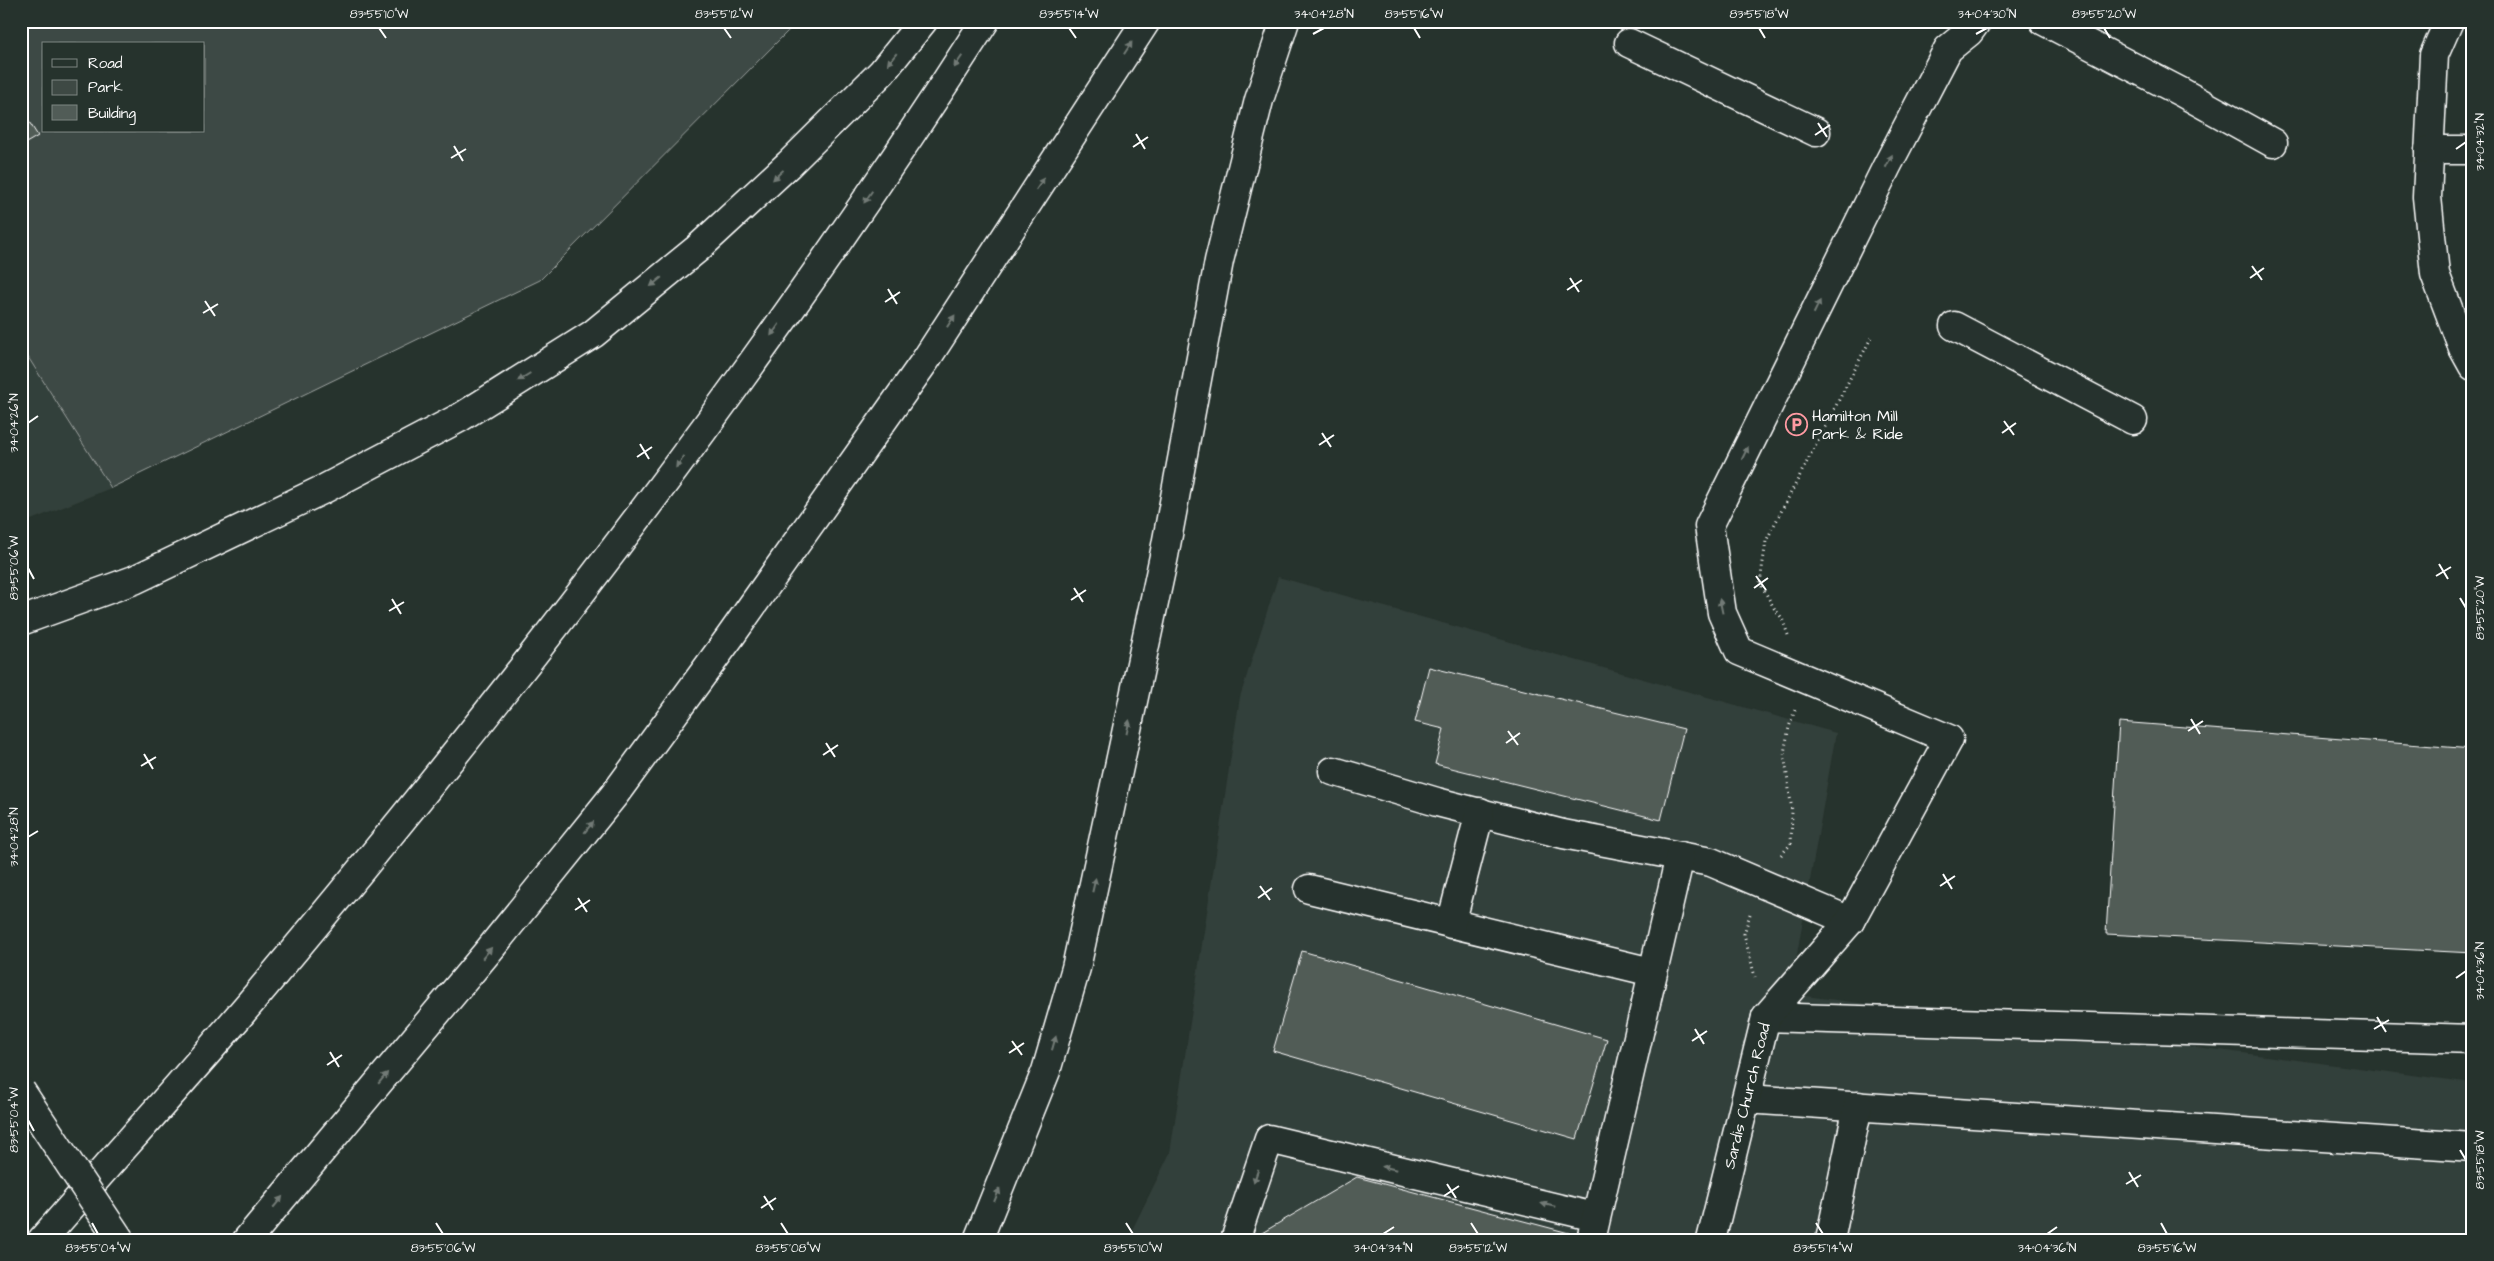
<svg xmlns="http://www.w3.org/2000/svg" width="2494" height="1261" font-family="'Architects Daughter',sans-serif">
	<rect width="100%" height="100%" fill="#26332d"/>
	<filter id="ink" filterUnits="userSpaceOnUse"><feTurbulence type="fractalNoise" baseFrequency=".02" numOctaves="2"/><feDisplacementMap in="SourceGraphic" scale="10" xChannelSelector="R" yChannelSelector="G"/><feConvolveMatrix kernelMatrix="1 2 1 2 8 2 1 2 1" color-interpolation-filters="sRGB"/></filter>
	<g filter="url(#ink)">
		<g fill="#333f3a">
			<path d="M21,346L111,488L21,524Z"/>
			<path d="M1278,577L1836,733L1790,994L2473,1083V1240H1127L1170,1153L1240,697Z"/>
		</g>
		<path fill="#3e4944" stroke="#9ea4a2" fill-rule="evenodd" d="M21,21H798L540,280L111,488L21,346ZM44,44H204V131H44Z"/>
		<g fill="#515c57" stroke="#fff">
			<path d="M21,109L38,136L21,146Z"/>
			<path d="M1429,667L1684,729L1661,820L1435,764L1444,729L1415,722Z"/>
			<path d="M2119,722L2473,749V953L2106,934Z"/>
			<path d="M1302,951L1607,1039L1577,1139L1273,1051Z"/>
			<path d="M1357,1177L1569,1233L1567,1240H1250Z"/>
		</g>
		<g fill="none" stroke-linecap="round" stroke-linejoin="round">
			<defs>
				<g id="minor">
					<path d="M2044,21L2181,92L2273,143"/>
					<path d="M2449,21L2434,55L2427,197L2435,274L2463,348L2473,366"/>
					<path d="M1629,43L1816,132"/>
					<path d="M2429,150H2473"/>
					<path d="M1954,326L2133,420"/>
					<path d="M1333,771L1437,802L1563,834L1711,862L1850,921"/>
					<path d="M1309,889L1652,972"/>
					<path d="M1451,924L1480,812"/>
					<path d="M1766,1017L2473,1039"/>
					<path d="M1746,1099L2473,1147"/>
					<path d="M1235,1240L1269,1139L1595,1217"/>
					<path d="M1591,1240L1680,856"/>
					<path d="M1711,1240L1766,1017L1850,921L1949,739L1739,651L1722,613L1709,526L1887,166L1948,49L1969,32L1977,21"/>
					<path d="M1830,1240L1858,1106"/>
				</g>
				<g id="highway">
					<path d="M21,621L134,580L322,490L461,417L593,334L697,249L789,164L882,72L923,21"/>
					<path d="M42,1240C117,1154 194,1070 267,983C524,677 769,358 985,21"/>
					<path d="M247,1240L490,949L615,794L730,637L925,361L1146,21"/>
					<path d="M978,1240L1046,1071L1076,968L1164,556L1219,261L1259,100L1285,21"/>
				</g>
			</defs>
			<use href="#minor" stroke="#fff" stroke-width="31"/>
			<use href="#highway" stroke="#fff" stroke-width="31"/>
			<g stroke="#fff" stroke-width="3" stroke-dasharray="1 4" stroke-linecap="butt">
				<path d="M1788,635L1782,618L1774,608L1760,583L1766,541L1873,334"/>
				<path d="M1781,855L1791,844L1792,811L1784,753L1789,727L1795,710"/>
				<path d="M1750,914L1744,934L1755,977"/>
			</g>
			<use href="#minor" stroke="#26332d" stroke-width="28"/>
			<use href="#highway" stroke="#26332d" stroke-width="28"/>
			<defs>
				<path id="major-bridge" d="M21,1091L120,1240"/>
			</defs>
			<use href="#major-bridge" stroke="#fff" stroke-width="31" stroke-linecap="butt"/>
			<use href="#major-bridge" stroke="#26332d" stroke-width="28"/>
		</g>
		<defs><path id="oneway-solid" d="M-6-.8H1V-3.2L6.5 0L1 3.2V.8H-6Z" transform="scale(1.25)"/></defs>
		<g fill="#727a76">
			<use href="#oneway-solid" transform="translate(1128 48) rotate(-57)"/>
			<use href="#oneway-solid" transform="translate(892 59) rotate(129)"/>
			<use href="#oneway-solid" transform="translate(958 62) rotate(124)"/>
			<use href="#oneway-solid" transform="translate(1889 161) rotate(-63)"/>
			<use href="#oneway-solid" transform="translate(778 175) rotate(137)"/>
			<use href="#oneway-solid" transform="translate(1040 184) rotate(-57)"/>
			<use href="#oneway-solid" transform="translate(868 197) rotate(124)"/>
			<use href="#oneway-solid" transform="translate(656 282) rotate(141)"/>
			<use href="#oneway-solid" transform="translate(1817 307) rotate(-64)"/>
			<use href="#oneway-solid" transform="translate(951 321) rotate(-57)"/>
			<use href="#oneway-solid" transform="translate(775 330) rotate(126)"/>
			<use href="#oneway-solid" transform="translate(524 377) rotate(148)"/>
			<use href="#oneway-solid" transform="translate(1745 453) rotate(-64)"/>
			<use href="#oneway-solid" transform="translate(680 462) rotate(126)"/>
			<use href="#oneway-solid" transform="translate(1721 606) rotate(-102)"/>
			<use href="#oneway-solid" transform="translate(1128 727) rotate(-78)"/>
			<use href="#oneway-solid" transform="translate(589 827) rotate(-51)"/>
			<use href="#oneway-solid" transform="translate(1094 885) rotate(-77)"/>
			<use href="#oneway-solid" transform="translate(487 953) rotate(-50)"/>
			<use href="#oneway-solid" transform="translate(1054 1043) rotate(-74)"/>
			<use href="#oneway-solid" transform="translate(383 1078) rotate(-50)"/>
			<use href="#oneway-solid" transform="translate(1389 1168) rotate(-167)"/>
			<use href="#oneway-solid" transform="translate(1256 1176) rotate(109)"/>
			<use href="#oneway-solid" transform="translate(997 1195) rotate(-67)"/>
			<use href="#oneway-solid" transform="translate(278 1202) rotate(-50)"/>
			<use href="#oneway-solid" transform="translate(1548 1205) rotate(-167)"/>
		</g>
	</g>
	<path fill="none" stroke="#fff" stroke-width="2" d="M379,28L386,38M724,28L731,38M1069,28L1076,38M1414,28L1420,38M1759,28L1765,38M2104,28L2110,38M1313,34L1324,28M1976,34L1987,28M1818,123L1827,137M1136,134L1145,149M1815,135L1830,125M454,146L463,161M1133,147L1148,137M2456,149L2466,142M451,158L466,149M2252,266L2262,280M1570,278L1579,292M2250,278L2264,268M888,289L897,304M1567,290L1582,280M205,301L215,316M885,302L900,292M203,313L218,304M2004,421L2014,435M28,423L38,416M1322,433L1331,447M2002,433L2016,423M640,444L649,459M1319,445L1334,435M637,457L652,447M2439,564L2448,579M28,568L34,579M1756,576L1766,590M2436,576L2451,567M1074,588L1083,602M1754,588L1768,578M2460,598L2466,608M392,599L401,614M1071,600L1086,590M389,611L404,602M2191,719L2200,734M1508,731L1518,745M2188,731L2203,721M826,743L835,757M1506,743L1520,733M144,754L153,769M823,755L838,745M141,766L156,757M28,837L38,831M1943,874L1952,889M1260,886L1270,900M1940,886L1955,876M578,898L587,912M1258,898L1272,888M575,910L590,900M2456,978L2466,971M2377,1017L2386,1032M1695,1029L1704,1044M2374,1029L2389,1020M1012,1041L1022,1055M1692,1041L1707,1031M330,1052L339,1067M1009,1053L1024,1043M327,1065L342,1055M28,1120L34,1131M2460,1150L2466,1160M2129,1172L2138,1187M1447,1184L1456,1198M2126,1184L2141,1175M764,1196L773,1210M1444,1196L1459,1186M761,1208L776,1198M92,1223L98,1234M436,1223L443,1234M781,1223L788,1234M1126,1223L1133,1234M1471,1223L1478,1234M1816,1223L1823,1234M2161,1223L2167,1234M1383,1234L1394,1227M2047,1234L2057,1227"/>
	<defs>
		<symbol id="parking-ring" viewBox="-11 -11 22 22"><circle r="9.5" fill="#26332d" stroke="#ff9aa2" stroke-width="1.5"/><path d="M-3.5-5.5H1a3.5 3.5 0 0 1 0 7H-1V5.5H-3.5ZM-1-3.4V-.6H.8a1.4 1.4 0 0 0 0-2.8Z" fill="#ff9aa2"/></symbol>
	</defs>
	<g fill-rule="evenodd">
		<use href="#parking-ring" x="1784" y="412" width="25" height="25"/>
	</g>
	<g text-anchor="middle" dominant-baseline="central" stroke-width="5" stroke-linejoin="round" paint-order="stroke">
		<g font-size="16" fill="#fff" stroke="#26332d" text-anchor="start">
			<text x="1812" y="416">Hamilton Mill<tspan x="1812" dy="18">Park &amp; Ride</tspan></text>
		</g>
		<g font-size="16" fill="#fff" stroke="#26332d">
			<text transform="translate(1747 1096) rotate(-76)">Sardis Church Road</text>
		</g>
	</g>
	<rect width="2494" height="1261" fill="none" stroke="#26332d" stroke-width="55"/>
	<rect x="42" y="42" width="162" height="90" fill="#26332d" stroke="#7d8581"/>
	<rect x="52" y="59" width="25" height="8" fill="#26332d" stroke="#7d8581"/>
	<text x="88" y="68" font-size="15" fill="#ffffff">Road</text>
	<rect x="52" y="80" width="25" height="15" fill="#3e4944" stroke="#7d8581"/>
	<text x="88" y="92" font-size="15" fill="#ffffff">Park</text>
	<rect x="52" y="105" width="25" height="15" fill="#515c57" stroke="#7d8581"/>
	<text x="88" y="118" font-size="15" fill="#ffffff">Building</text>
	<rect x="28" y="28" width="2438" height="1206" fill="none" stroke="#fff" stroke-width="2"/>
	<g font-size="12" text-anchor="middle" fill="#fff">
		<text x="379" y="18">83°55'10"W</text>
		<text x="724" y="18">83°55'12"W</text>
		<text x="1069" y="18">83°55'14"W</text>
		<text x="1324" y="18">34°04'28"N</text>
		<text x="1414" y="18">83°55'16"W</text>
		<text x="1759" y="18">83°55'18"W</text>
		<text x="1987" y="18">34°04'30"N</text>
		<text x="2104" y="18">83°55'20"W</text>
		<text transform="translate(2480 142) rotate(-90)" y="4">34°04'32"N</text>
		<text transform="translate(14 423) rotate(-90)" y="4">34°04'26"N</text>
		<text transform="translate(14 568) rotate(-90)" y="4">83°55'06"W</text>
		<text transform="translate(2480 608) rotate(-90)" y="4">83°55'20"W</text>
		<text transform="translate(14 837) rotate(-90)" y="4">34°04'28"N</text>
		<text transform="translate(2480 971) rotate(-90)" y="4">34°04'36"N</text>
		<text transform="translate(14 1120) rotate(-90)" y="4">83°55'04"W</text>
		<text transform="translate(2480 1160) rotate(-90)" y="4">83°55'18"W</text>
		<text x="98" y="1252">83°55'04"W</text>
		<text x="443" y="1252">83°55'06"W</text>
		<text x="788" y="1252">83°55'08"W</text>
		<text x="1133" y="1252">83°55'10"W</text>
		<text x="1383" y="1252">34°04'34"N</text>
		<text x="1478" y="1252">83°55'12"W</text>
		<text x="1823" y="1252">83°55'14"W</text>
		<text x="2047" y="1252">34°04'36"N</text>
		<text x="2167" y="1252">83°55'16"W</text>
	</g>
</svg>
